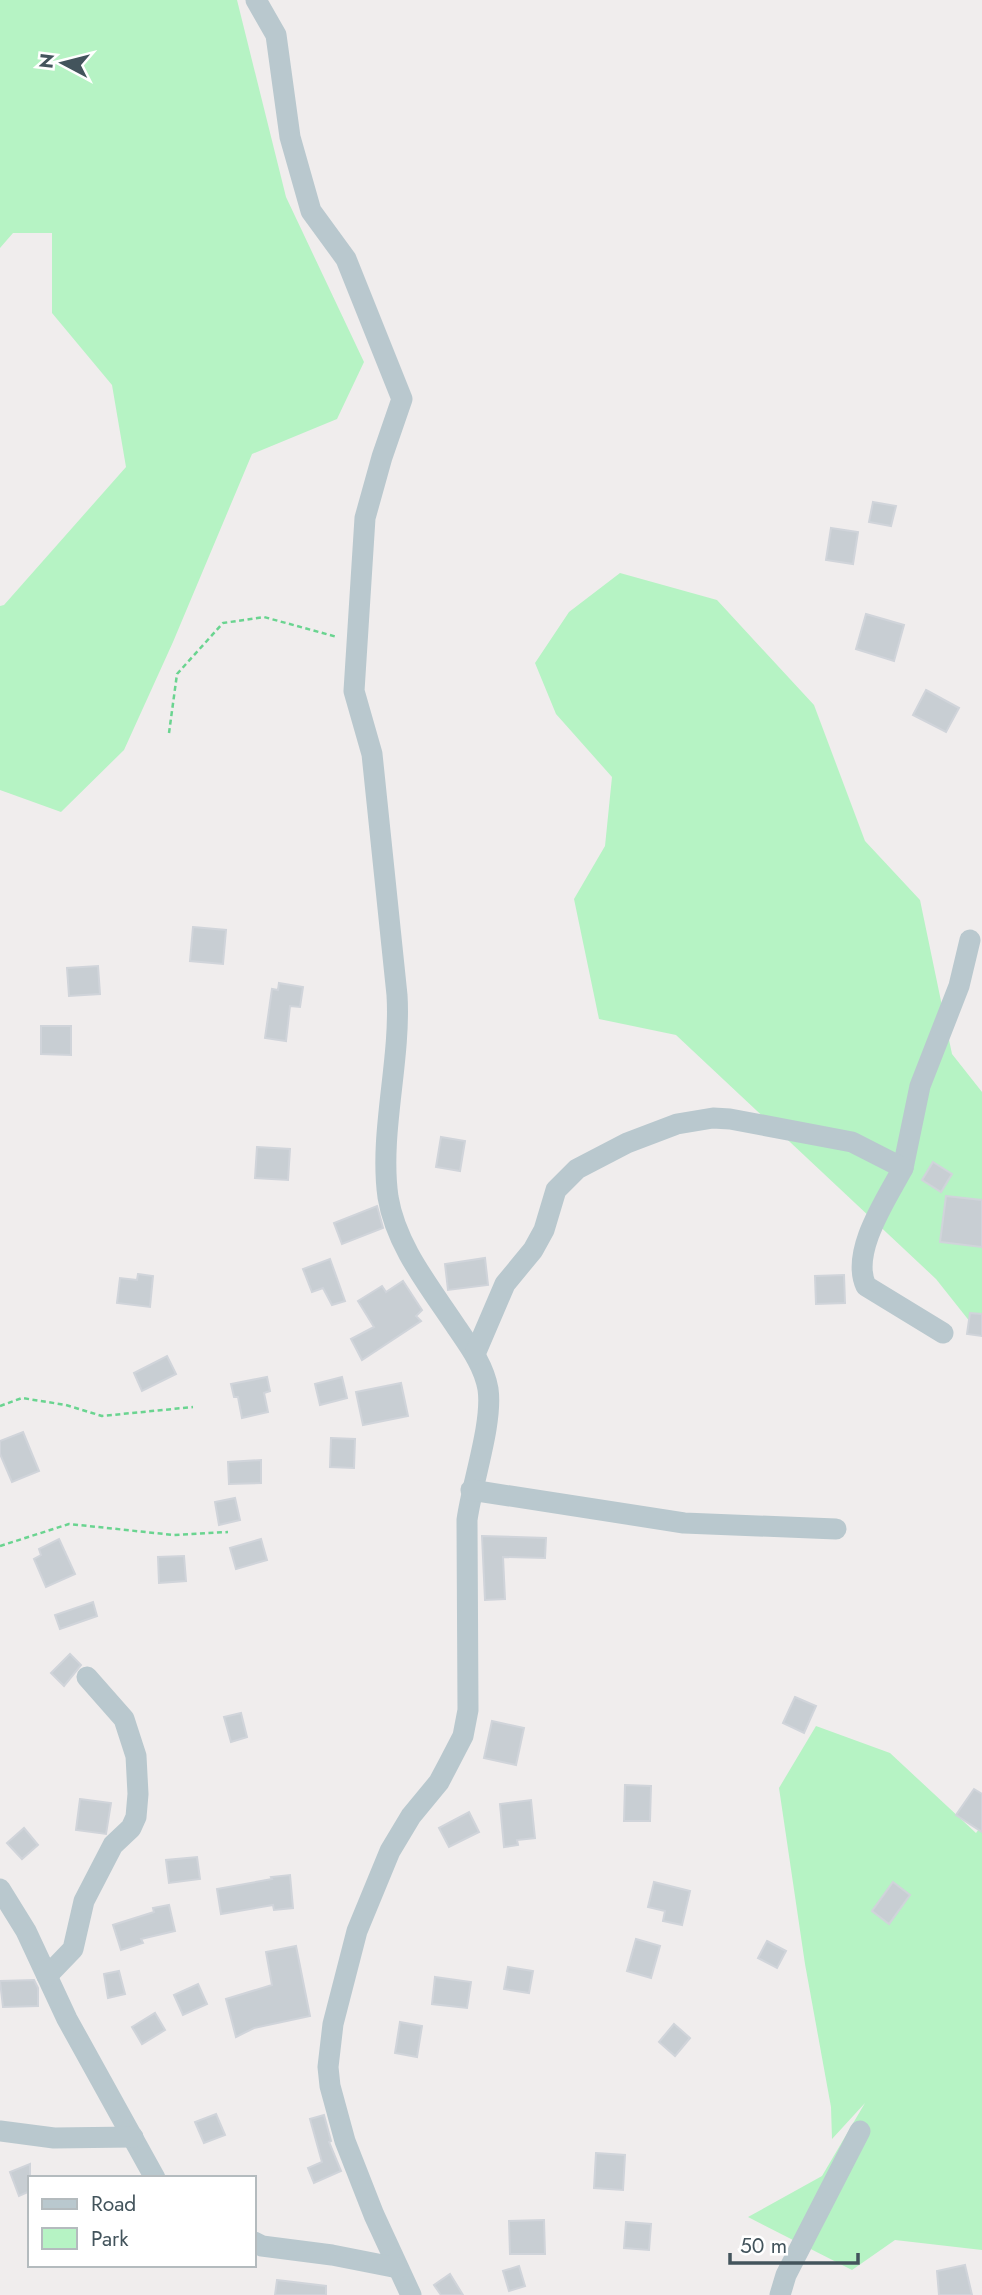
<svg xmlns="http://www.w3.org/2000/svg" width="982" height="2295" font-family="Jost,sans-serif">
	<rect width="100%" height="100%" fill="#f0eded"/>
	<g fill="#b6f3c4">
		<path d="M0,0H237L286,197L364,362L337,419L252,454L173,642L124,750L61,812L0,790V606L4,605L126,467L112,385L52,313V233H13L0,248Z"/>
		<path d="M620,573L717,600L814,705L865,841L920,900L952,1054L982,1092V1337L936,1279L676,1035L599,1019L574,899L605,846L612,777L556,714L535,663L569,612Z"/>
		<path d="M816,1726L890,1753L976,1833L982,1825V2250L895,2240L852,2270L748,2217L822,2176L865,2103L832,2139L831,2107L805,1964L779,1788Z"/>
	</g>
	<g fill="#c8ced3" stroke="#d0d4da" stroke-width="2">
		<path d="M873,502L896,506L891,526L869,522Z"/>
		<path d="M831,528L858,532L853,564L826,560Z"/>
		<path d="M866,614L904,625L894,661L856,649Z"/>
		<path d="M926,690L959,708L946,732L913,715Z"/>
		<path d="M193,927L226,930L223,964L190,961Z"/>
		<path d="M98,966L100,994L69,996L67,968Z"/>
		<path d="M279,983L303,987L300,1007L290,1006L286,1041L265,1038L272,989L278,990Z"/>
		<path d="M41,1026H71V1055L41,1054Z"/>
		<path d="M441,1137L465,1141L460,1171L436,1167Z"/>
		<path d="M257,1147L290,1149L288,1180L255,1178Z"/>
		<path d="M933,1162L952,1174L941,1192L922,1180Z"/>
		<path d="M946,1196L982,1200V1247L940,1242Z"/>
		<path d="M377,1206L383,1228L342,1244L334,1223Z"/>
		<path d="M485,1258L488,1285L448,1290L445,1264Z"/>
		<path d="M330,1259L345,1301L332,1305L323,1288L312,1292L303,1269Z"/>
		<path d="M138,1274L153,1276L150,1307L117,1303L120,1278L137,1280Z"/>
		<path d="M844,1275L845,1303L816,1304L815,1276Z"/>
		<path d="M403,1281L422,1310L416,1316L421,1321L362,1360L351,1339L374,1327L358,1301L382,1286L386,1292Z"/>
		<path d="M970,1313L982,1314V1336L967,1334Z"/>
		<path d="M167,1356L176,1374L142,1391L134,1373Z"/>
		<path d="M267,1377L270,1391L264,1393L268,1412L242,1418L238,1397H234L231,1384Z"/>
		<path d="M342,1377L347,1398L320,1405L315,1384Z"/>
		<path d="M401,1383L408,1416L363,1425L356,1392Z"/>
		<path d="M23,1432L39,1471L12,1482L0,1454V1441Z"/>
		<path d="M331,1438L355,1439L354,1468L330,1467Z"/>
		<path d="M261,1460V1483L229,1484L228,1462Z"/>
		<path d="M235,1498L240,1520L219,1525L215,1502Z"/>
		<path d="M482,1536L546,1538L545,1558L503,1557L505,1599L485,1600Z"/>
		<path d="M59,1539L75,1574L46,1587L34,1559L41,1555L39,1549Z"/>
		<path d="M261,1539L267,1560L236,1569L230,1548Z"/>
		<path d="M184,1556L186,1581L159,1583L158,1557Z"/>
		<path d="M93,1602L97,1616L60,1629L55,1615Z"/>
		<path d="M70,1654L81,1665L64,1686L51,1673Z"/>
		<path d="M795,1697L816,1706L804,1733L783,1723Z"/>
		<path d="M241,1713L247,1737L231,1742L224,1717Z"/>
		<path d="M492,1721L524,1728L516,1765L484,1758Z"/>
		<path d="M625,1785L651,1786L650,1821H624Z"/>
		<path d="M974,1789L982,1794V1832L956,1815Z"/>
		<path d="M80,1799L111,1803L106,1834L76,1830Z"/>
		<path d="M531,1800L535,1838L517,1840L518,1845L504,1847L500,1804Z"/>
		<path d="M469,1812L479,1832L449,1847L439,1828Z"/>
		<path d="M24,1828L38,1845L22,1859L7,1843Z"/>
		<path d="M197,1857L200,1879L169,1883L166,1860Z"/>
		<path d="M290,1875L293,1908L274,1910L273,1905L221,1914L217,1889L272,1879L271,1877Z"/>
		<path d="M654,1882L690,1891L682,1925L663,1921L665,1911L648,1907Z"/>
		<path d="M893,1882L910,1895L889,1924L872,1911Z"/>
		<path d="M169,1905L175,1931L141,1939L143,1943L121,1950L113,1925L154,1912L153,1908Z"/>
		<path d="M636,1939L660,1946L651,1978L627,1971Z"/>
		<path d="M767,1941L786,1951L777,1968L758,1958Z"/>
		<path d="M296,1946L310,2016L254,2028L236,2037L226,1999L272,1985L266,1952Z"/>
		<path d="M508,1967L533,1971L529,1993L504,1989Z"/>
		<path d="M119,1971L125,1994L108,1998L104,1974Z"/>
		<path d="M435,1977L471,1982L467,2008L432,2004Z"/>
		<path d="M34,1980L38,1988V2006L3,2007L0,1981Z"/>
		<path d="M198,1984L207,2004L183,2015L174,1995Z"/>
		<path d="M155,2013L165,2030L142,2044L132,2027Z"/>
		<path d="M400,2022L422,2026L417,2057L395,2053Z"/>
		<path d="M674,2024L690,2038L675,2056L659,2042Z"/>
		<path d="M216,2114L225,2135L204,2143L195,2122Z"/>
		<path d="M324,2115L331,2141L329,2142L341,2171L314,2183L308,2168L322,2162L310,2119Z"/>
		<path d="M596,2153L625,2155L623,2190L594,2188Z"/>
		<path d="M30,2164V2191L19,2196L10,2172Z"/>
		<path d="M544,2220L545,2254H510L509,2221Z"/>
		<path d="M626,2222L651,2224L649,2250L624,2248Z"/>
		<path d="M965,2265L972,2295H939L937,2271Z"/>
		<path d="M519,2266L525,2286L509,2291L503,2271Z"/>
		<path d="M450,2274L463,2295H441L434,2285Z"/>
		<path d="M277,2280L326,2286V2295H275Z"/>
	</g>
	<g fill="none" stroke-linecap="round" stroke-linejoin="round">
		<g stroke="#6ad490" stroke-width="2.5" stroke-dasharray="5 3.5" stroke-linecap="butt">
			<path d="M169,733L177,674L223,623L264,617L337,637"/>
			<path d="M0,1406L22,1398L66,1405L102,1416L193,1407"/>
			<path d="M0,1546L69,1524L174,1535L228,1532"/>
		</g>
		<g stroke="#b9c8ce" stroke-width="21">
			<path d="M256,0L276,35L290,137L311,211L346,259L402,399L382,457L365,518L354,691L372,754L397,995C401,1061 379,1133 388,1197C396,1246 430,1287 457,1328C470,1347 484,1366 488,1389C493,1423 472,1483 467,1520L468,1710L463,1736L449,1763L439,1782L411,1816L390,1851L357,1931L333,2024L328,2067L330,2086L345,2141L374,2215L411,2295"/>
			<path d="M903,1168L920,1086L959,986L970,940"/>
			<path d="M475,1354L505,1284L533,1250L544,1230L556,1190L577,1169L627,1143L677,1124L713,1118L730,1119L852,1142L903,1168C887,1198 850,1252 866,1286L943,1333"/>
			<path d="M471,1490L684,1523L836,1529"/>
			<path d="M0,1889L26,1931L67,2019L155,2178"/>
			<path d="M47,1976L73,1949L84,1901L113,1845L131,1828L136,1817L138,1794L136,1756L124,1719L87,1677"/>
			<path d="M0,2131L54,2138L133,2137"/>
			<path d="M254,2242L262,2246L332,2255L398,2268"/>
			<path d="M780,2295L786,2275L860,2131"/>
		</g>
	</g>
	<rect x="28" y="2176" width="228" height="91" fill="#ffffff" stroke="#b4bbbe" stroke-width="2"/>
	<rect x="42" y="2199" width="35" height="10" fill="#b9c8ce" stroke="#b4bbbe" stroke-width="2"/>
	<text x="91" y="2211" font-size="21" fill="#43545c">Road</text>
	<rect x="42" y="2228" width="35" height="21" fill="#b6f3c4" stroke="#b4bbbe" stroke-width="2"/>
	<text x="91" y="2246" font-size="21" fill="#43545c">Park</text>
	<g transform="translate(63 63) rotate(277)" stroke="#ffffff" stroke-width="5" paint-order="stroke">
	<path d="M0-5L12 26L0 18L-12 26Z" fill="#43545c"/>
	<text y="-10" font-size="19" font-weight="bold" text-anchor="middle" fill="#43545c">N</text>
	</g>
	<path d="M730 2253v10h128v-10" fill="none" stroke="#43545c" stroke-width="3.5"/>
	<text x="740" y="2253" font-size="21" fill="#43545c" stroke="#ffffff" stroke-width="5" paint-order="stroke">50 m</text>
</svg>
